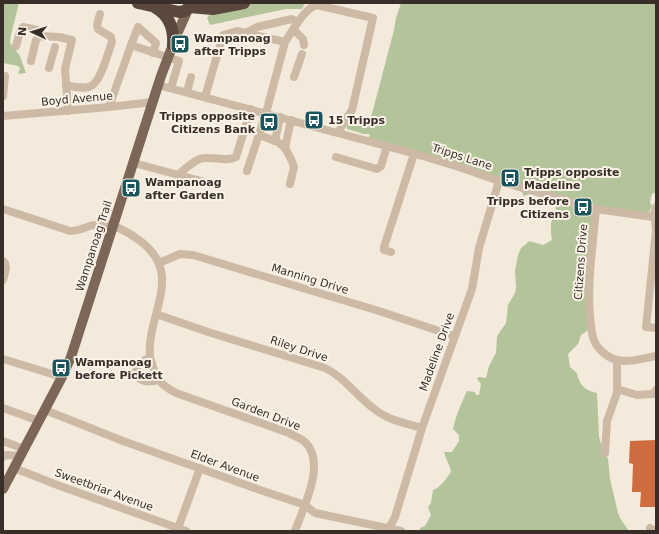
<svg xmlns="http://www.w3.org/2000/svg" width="659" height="534" font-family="'DejaVu Sans',sans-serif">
	<rect width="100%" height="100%" fill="#f3eadb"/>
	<g fill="#b3c49a">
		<path d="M3,3H19L11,35L10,43L20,56L26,73L18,74L20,68L18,66L3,63Z"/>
		<path d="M256,3H305L302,9H286L210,25L207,18L213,11Z"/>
		<path d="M401,3H656V192L652,194L650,202L652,206L648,214L596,208L591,328L581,335L578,344L568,354L570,367L577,373C579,384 585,391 597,393L599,437L602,446L608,459L610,479L618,513L620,518L629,531H420V528L425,526L431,515L428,507L431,503L433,490C441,487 446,479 451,472C450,465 446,460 444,452H452L459,441V435L453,429C455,418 462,402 467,391L475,392L476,395H479L481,384L477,379L478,377L486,378L489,366L496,353L497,336L506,323L508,305L515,293L516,288L515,270L518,255L521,248L525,245L529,241L543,245L552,240C551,236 551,231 551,227C550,217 561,209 553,199C550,199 546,199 543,198C535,196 532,192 524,196L522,192L361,138L369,137L370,135L369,134H364L347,129L346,125L351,123L368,125L373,110L394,30L396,18Z"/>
	</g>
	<path fill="#ce6b3f" d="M656,440V507H640L641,492H632L633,464L629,463L630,441Z"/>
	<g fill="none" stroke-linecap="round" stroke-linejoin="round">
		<g stroke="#ccbaa6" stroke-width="8">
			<path d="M294,30L303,39L304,45"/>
			<path d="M245,33L257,27L292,19L298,22"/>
			<path d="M285,42C292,32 304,8 317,5L373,18L352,110L341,127L339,133"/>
			<path d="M131,45L138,27L156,43L153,53"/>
			<path d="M16,46L21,29L23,27L37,30L40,36"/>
			<path d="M31,61L36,40L40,36L59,37L72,40L65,69L68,111"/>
			<path d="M49,68L55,47"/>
			<path d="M294,77L302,54"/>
			<path d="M66,85C73,86 84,90 91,86C101,82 108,52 112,42L111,37L98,29L97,25L100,14"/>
			<path d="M158,85L416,154L462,168L499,181L596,209L653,217L655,219L656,231L646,327L656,328"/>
			<path d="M187,92L191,77"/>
			<path d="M3,96L5,76"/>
			<path d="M205,97L223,35L237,31L285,42L266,113L247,171"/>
			<path d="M109,107L131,45L179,61L171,88"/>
			<path d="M3,116L109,107L153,102"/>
			<path d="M259,135L278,142L285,148L291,159L294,167L290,184"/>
			<path d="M275,141L280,117"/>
			<path d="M285,148L291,120"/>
			<path d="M336,157L377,169L381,166L387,146"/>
			<path d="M134,163L212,184"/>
			<path d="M178,175C185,169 196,158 205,158C216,157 226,162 236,157L251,109"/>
			<path d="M656,207L653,217H656"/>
			<path d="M3,209L70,231C82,231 91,223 103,224C116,225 128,232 139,240C186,274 146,314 150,357C141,362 135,365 136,376C143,383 149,382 158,380"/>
			<path d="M596,209C593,245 587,281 590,316C591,324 591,333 594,340C597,349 608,358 617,360C629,363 644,358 656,356"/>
			<path d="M391,252L384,250V247L414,154"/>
			<path d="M3,261L5,263L6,269L3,280"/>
			<path d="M159,263L180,254L193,255L379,311L454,336"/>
			<path d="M156,314L208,332L325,368C344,377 356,395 373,408C387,420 405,423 422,428"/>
			<path d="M150,357C156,377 156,382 176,393L289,433C294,436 301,438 305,442C327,463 303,508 295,531"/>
			<path d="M3,359L62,377"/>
			<path d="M617,360V389L637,395L653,394L656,390"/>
			<path d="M3,408L39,421"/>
			<path d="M45,410L123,441L260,490L305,505L315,513L401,531"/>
			<path d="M3,441L24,449"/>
			<path d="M605,453L607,421L618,390"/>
			<path d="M3,457L6,455L20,456"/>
			<path d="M14,468L60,486L186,531"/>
			<path d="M389,528L395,517L422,428L472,289L479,248L499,181"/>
			<path d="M650,528L655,531"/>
			<path d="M177,531L200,468"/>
		</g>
		<path stroke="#7b6657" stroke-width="10" d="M3,489L62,377L71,357L161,76L177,34L190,5"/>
		<g stroke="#5a483e" stroke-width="12">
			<path d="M138,3L179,12L185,11L189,7L213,9L244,3"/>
			<path d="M156,8C170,16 174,30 173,45"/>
		</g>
	</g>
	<defs>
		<symbol id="bus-square" viewBox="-11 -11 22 22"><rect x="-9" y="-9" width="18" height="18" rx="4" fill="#1a545c" stroke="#fbf3e8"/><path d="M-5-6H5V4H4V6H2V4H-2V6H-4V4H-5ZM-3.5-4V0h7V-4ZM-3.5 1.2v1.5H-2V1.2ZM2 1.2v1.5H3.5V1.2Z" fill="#fff"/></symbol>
	</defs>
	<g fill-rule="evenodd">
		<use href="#bus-square" x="169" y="33" width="22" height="22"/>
		<use href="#bus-square" x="303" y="109" width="22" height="22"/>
		<use href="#bus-square" x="258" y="111" width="22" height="22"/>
		<use href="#bus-square" x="499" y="167" width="22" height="22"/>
		<use href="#bus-square" x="120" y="177" width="22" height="22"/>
		<use href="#bus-square" x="572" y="196" width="22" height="22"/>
		<use href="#bus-square" x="50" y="357" width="22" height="22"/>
	</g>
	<g text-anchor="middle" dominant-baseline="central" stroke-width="4" stroke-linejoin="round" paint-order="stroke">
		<g font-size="11" font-weight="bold" fill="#382e27" stroke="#fbf3e8" text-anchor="start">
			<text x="194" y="38">Wampanoag<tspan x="194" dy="13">after Tripps</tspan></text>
			<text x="255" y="116" text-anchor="end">Tripps opposite<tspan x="255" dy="13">Citizens Bank</tspan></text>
			<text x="328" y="120">15 Tripps</text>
			<text x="524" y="172">Tripps opposite<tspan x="524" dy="13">Madeline</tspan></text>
			<text x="145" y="182">Wampanoag<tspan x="145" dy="13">after Garden</tspan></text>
			<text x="569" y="201" text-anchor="end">Tripps before<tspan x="569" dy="13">Citizens</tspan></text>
			<text x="75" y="362">Wampanoag<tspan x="75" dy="13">before Pickett</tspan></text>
		</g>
		<g font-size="11" fill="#382e27" stroke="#fbf3e8">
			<text transform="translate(77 99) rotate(-5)">Boyd Avenue</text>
			<text transform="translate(462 157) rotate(18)">Tripps Lane</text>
			<text transform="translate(94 246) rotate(-72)">Wampanoag Trail</text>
			<text transform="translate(581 262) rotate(-86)">Citizens Drive</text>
			<text transform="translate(310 279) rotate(17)">Manning Drive</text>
			<text transform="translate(299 349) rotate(18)">Riley Drive</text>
			<text transform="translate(437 352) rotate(-70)">Madeline Drive</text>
			<text transform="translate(266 414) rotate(21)">Garden Drive</text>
			<text transform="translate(225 466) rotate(20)">Elder Avenue</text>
			<text transform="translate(104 490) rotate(20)">Sweetbriar Avenue</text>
		</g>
	</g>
	<rect width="659" height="534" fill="none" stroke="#382e27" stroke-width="8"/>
	<g transform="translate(32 32) rotate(274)" stroke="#fbf3e8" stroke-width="3" paint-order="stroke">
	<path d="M0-3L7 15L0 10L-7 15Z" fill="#382e27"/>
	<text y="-6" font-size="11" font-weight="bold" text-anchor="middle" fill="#382e27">N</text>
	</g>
</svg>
